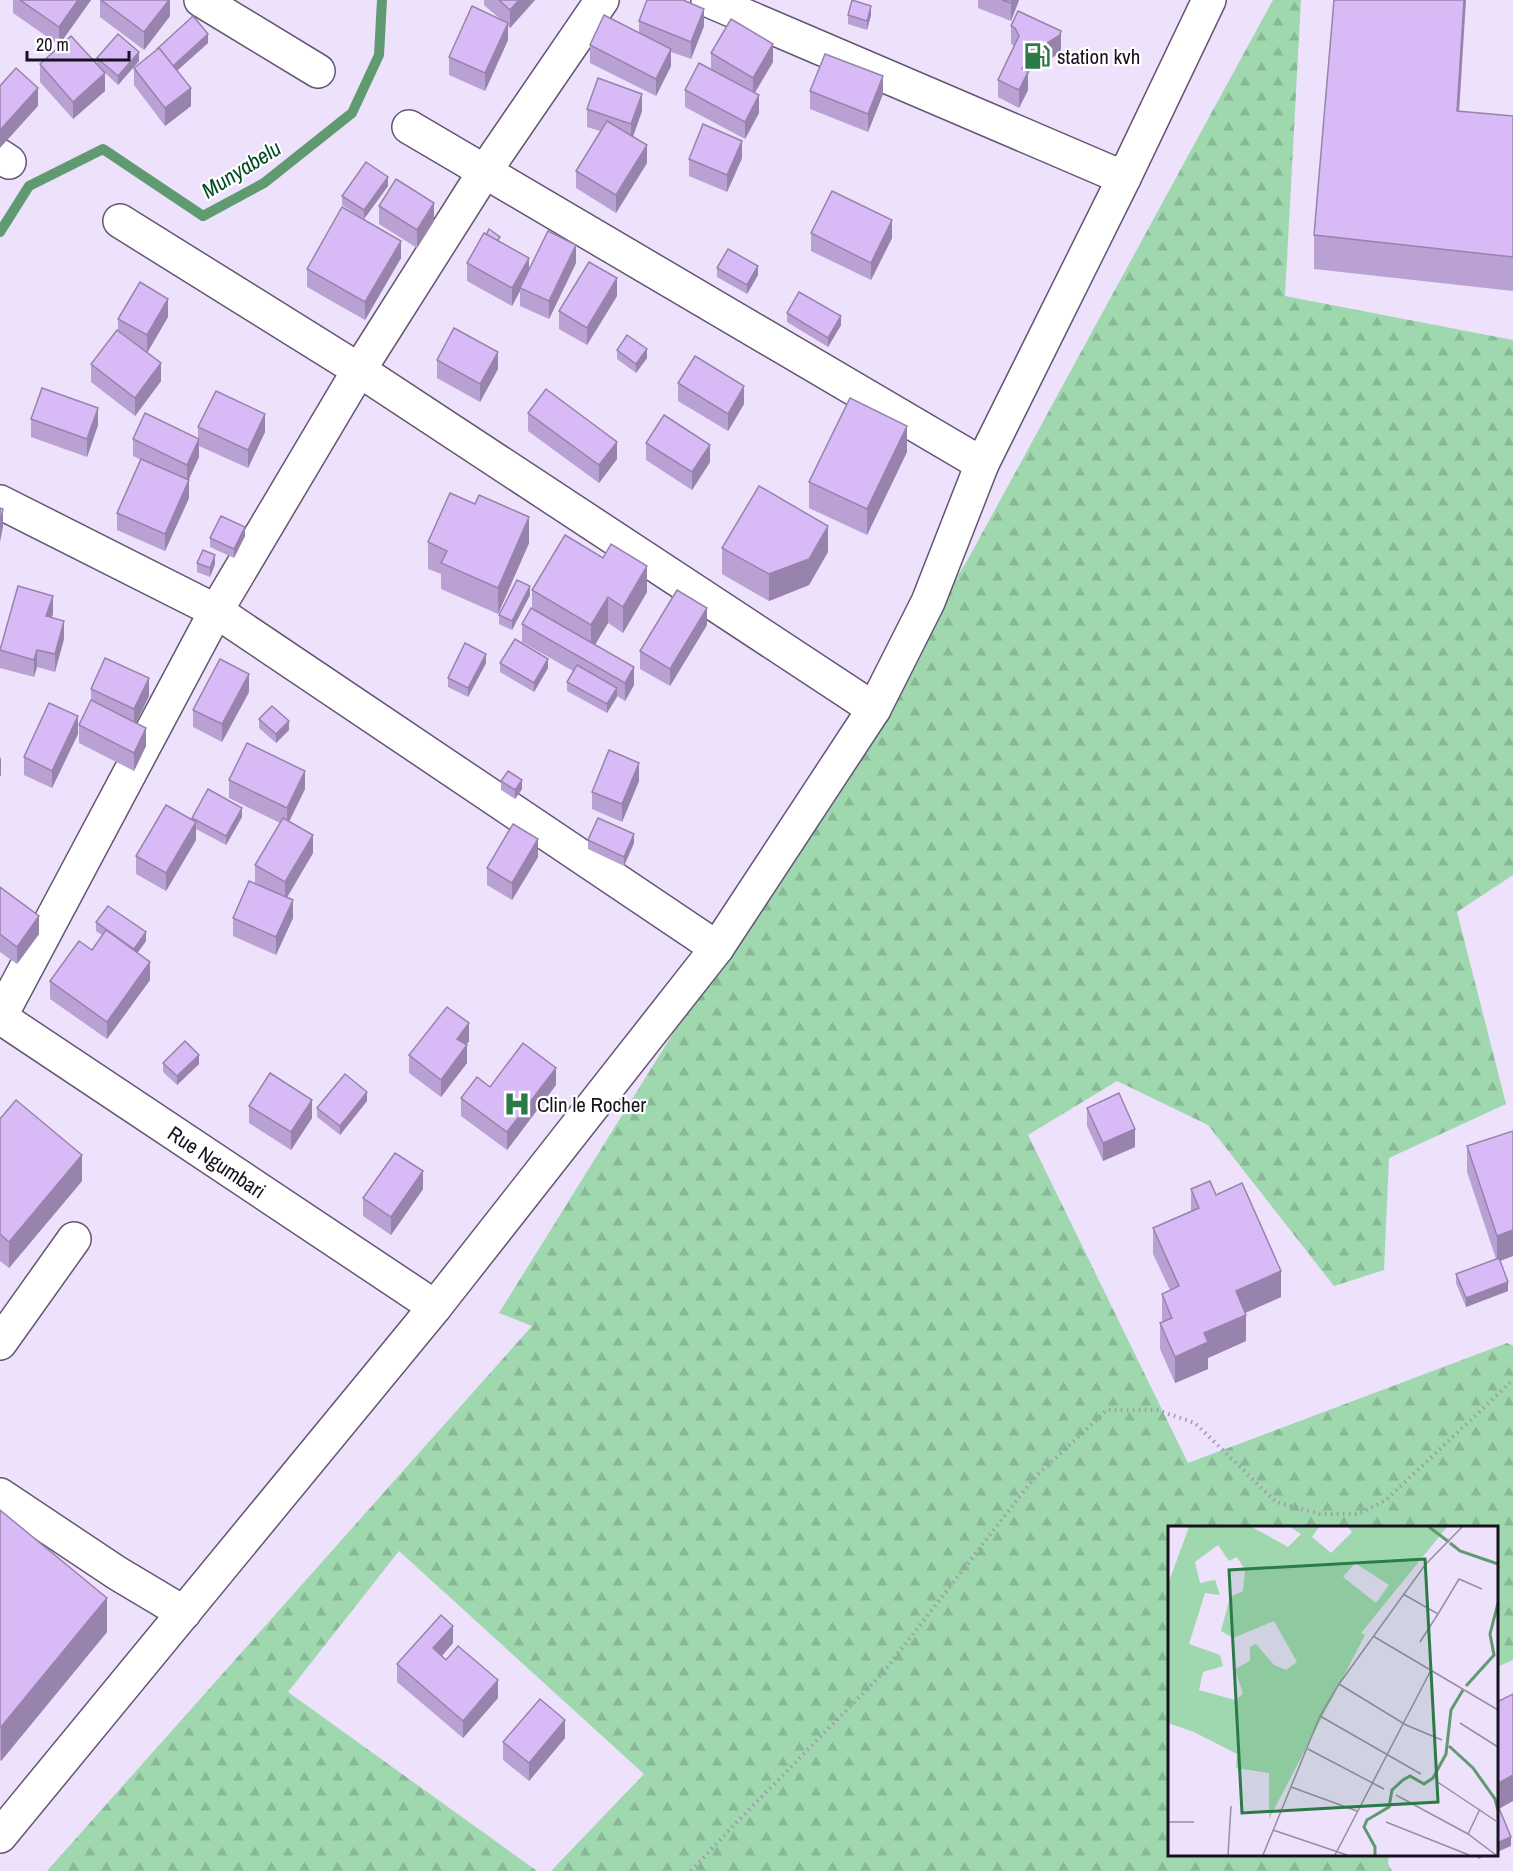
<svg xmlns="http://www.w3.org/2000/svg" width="1513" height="1871" font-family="'Archivo Narrow',sans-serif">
	<defs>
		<pattern id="forest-firs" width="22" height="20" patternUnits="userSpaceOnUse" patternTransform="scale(1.5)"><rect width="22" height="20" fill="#9fd8ae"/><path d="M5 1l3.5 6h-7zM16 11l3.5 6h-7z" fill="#88b895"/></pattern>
	</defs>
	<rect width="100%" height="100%" fill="#ede1fc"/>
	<path fill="url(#forest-firs)" d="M1273,0H1301L1285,296L1513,340V875L1457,912L1506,1104L1389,1158L1384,1270L1334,1286L1208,1125L1117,1081L1028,1135L1188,1463L1507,1343L1513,1346V1660L1497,1667L1496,1528H1170V1854L1389,1855L1388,1864L1392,1871H551L644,1774L399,1551L288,1692L537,1871H47L532,1326L499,1313L967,561Z"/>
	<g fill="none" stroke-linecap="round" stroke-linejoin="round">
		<path stroke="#609a71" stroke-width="10" d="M0,232L29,186L103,149L203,216L264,183L352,113L379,55L382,0"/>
		<defs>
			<g id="minor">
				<path d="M201,0L318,71"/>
				<path d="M708,0L1124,178"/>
				<path d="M409,127L982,464"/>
				<path d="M0,156L9,162"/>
				<path d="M120,221L359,370L874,709"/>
				<path d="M0,502L216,611L717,948"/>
				<path d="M0,1017L216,611L359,370L485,171L602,0"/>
				<path id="s1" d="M0,1017L435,1307"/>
				<path d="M0,1343L74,1239"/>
				<path d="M0,1495L117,1573L184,1613"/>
			</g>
			<path id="highway" d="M0,1836L435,1307L717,948L874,709L928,602L982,464L1124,178L1209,0"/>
		</defs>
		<use href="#minor" stroke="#645673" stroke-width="36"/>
		<use href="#highway" stroke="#645673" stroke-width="36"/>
		<path stroke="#a298ad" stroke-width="4" stroke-dasharray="1.5 4.5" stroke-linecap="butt" d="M691,1871L734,1825L882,1674L1035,1477L1107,1410H1157L1195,1423L1276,1502L1320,1514H1358L1386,1500L1513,1380"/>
		<use href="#minor" stroke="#fff" stroke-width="33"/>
		<use href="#highway" stroke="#fff" stroke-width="33"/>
	</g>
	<g fill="#baa1d4">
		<path d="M13,0H91L59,45L13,13Z"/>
		<path d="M100,0H170V16L144,50L100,17Z"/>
		<path d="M484,0H535L510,28L508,26V40L485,91L449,75V57L500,19L484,5Z"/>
		<path d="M978,0H1019L1011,21L978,8Z"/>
		<path d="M848,15H871L867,30L848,24Z"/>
		<path d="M639,21L704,26L691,59L671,52V66L656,96L590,63V45L639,33Z"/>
		<path d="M1011,26L1061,49L1060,53L1036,67L1032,66L1028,74V90L1019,108L998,97V80L1015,46L1011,44Z"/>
		<path d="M208,43L177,71L191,106L165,126L134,85V68Z"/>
		<path d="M711,53L773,62L755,93L759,113L745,139L685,107V90L711,70Z"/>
		<path d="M97,58L139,61L118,85L105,73V91L73,119L40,82V64H97Z"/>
		<path d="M810,91L883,94L868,132L810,109Z"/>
		<path d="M587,109L642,111L633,136L647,163L616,213L576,188V171L600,131L587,127Z"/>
		<path d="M1459,111L1513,116V291L1314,269V235Z"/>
		<path d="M742,158L727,192L689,176V159Z"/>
		<path d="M388,186L364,219L342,205V196Z"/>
		<path d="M379,206L434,221L417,248L379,224Z"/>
		<path d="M811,233L892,238L871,280L811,251Z"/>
		<path d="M500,242L529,271L576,263L549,319L520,306V291L512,306L467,281V263Z"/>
		<path d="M401,258L365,320L307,287V269Z"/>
		<path d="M717,268L758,275L747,294L717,277Z"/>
		<path d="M617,296L587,345L559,329V311Z"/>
		<path d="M787,313L841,325L828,347L787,322Z"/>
		<path d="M168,317L147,353L161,381L135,416L91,382V364L118,331V319Z"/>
		<path d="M617,350L647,358L636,373L617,359Z"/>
		<path d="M437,360L498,369L480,402L437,378Z"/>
		<path d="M678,383L744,404L728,431L678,401Z"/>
		<path d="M528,413L617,459L599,483L528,431Z"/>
		<path d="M31,419L98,425L87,457L31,437Z"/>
		<path d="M198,427L265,432L248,468L199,446V457L189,480V498L165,551L117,530V513L141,460L133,456V439L198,438Z"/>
		<path d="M646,443L710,462L692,490L646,460Z"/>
		<path d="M907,452L867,535L809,508V482Z"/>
		<path d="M245,536L234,558L210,547V538Z"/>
		<path d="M428,542L529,543L498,614L441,589V574L428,569Z"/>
		<path d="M722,548L828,552L809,585L769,601L722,574Z"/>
		<path d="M197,563L215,564L210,577L197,572Z"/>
		<path d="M532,590L647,592L623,633L608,623L595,645L634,685L625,701L617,696L607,713L567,691V682L573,671L522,642V624L532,609Z"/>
		<path d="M530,595L512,630L499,624V615Z"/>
		<path d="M53,614L51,618L64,639L55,672L37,667L34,677L0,668V648Z"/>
		<path d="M707,625L670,686L640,669V651Z"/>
		<path d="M486,663L468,697L448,687V678Z"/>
		<path d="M500,663L548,668L534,692L500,672Z"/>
		<path d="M91,689L149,696L136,723L146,746L134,771L79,743V725L91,701Z"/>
		<path d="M249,692L222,742L193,727V710Z"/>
		<path d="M259,719L289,730L276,743L259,728Z"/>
		<path d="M78,734L52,788L24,775V757Z"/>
		<path d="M229,780L305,789L289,821L313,853L287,898L293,918L276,955L233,936V918L261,886L255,883V865L280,823L229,798Z"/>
		<path d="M501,781L522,789L515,799L501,790Z"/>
		<path d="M639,781L622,822L592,809V792Z"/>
		<path d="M242,817L226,845L196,829V840L166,891L136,874V856L192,820V818Z"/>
		<path d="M588,840L634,843L624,866L588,849Z"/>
		<path d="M538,857L512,900L487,885V868Z"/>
		<path d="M0,887L39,934L17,964L0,952Z"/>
		<path d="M96,922L146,941L137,953L150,980L107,1039L50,999V981L92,950L102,935L96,931Z"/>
		<path d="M469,1041L466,1045L467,1063L441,1097L409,1073V1055Z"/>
		<path d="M163,1063L199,1064L177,1085L163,1072Z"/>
		<path d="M556,1085L507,1150L461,1116V1098Z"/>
		<path d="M367,1101L340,1135L317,1117V1108Z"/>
		<path d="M249,1106L312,1118L291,1150L249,1123Z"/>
		<path d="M1087,1108L1135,1147L1103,1161L1087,1126Z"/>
		<path d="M0,1119L82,1181L9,1268L0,1261Z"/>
		<path d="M1513,1131V1256L1500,1261L1508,1291L1466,1307L1456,1283V1274L1496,1259L1467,1172V1146Z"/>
		<path d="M423,1189L391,1235L363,1216V1198Z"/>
		<path d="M1191,1189L1216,1195L1281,1297L1245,1313L1246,1341L1208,1358V1369L1175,1383L1160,1349V1323L1163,1322L1162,1320V1294L1170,1290L1153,1254V1228L1191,1211Z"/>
		<path d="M0,1510L107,1632L1,1761L0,1760Z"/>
		<path d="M453,1643L442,1656L498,1698L463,1738L397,1682V1664Z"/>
		<path d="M565,1738L529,1781L503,1760V1742Z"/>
	</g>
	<g fill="#9783ac">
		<path d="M78,0H91L59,45V27Z"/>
		<path d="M169,0H170V16L144,50V32Z"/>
		<path d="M519,0H535L510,28V10Z"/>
		<path d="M1012,0H1019L1011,21V3Z"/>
		<path d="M1464,0H1466L1457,145V111Z"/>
		<path d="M871,6V15L867,30V21Z"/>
		<path d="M704,9V26L691,59V42Z"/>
		<path d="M508,23V40L485,91V73Z"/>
		<path d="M1061,31V49L1060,53L1036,67V50Z"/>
		<path d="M208,34V43L172,75V66Z"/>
		<path d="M773,44V62L753,95V78Z"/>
		<path d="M1032,48V66L1028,74V90L1019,108V90L1022,69Z"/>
		<path d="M671,49V66L656,96V79Z"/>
		<path d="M139,52V61L118,85V76Z"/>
		<path d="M105,73V91L73,119V102Z"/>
		<path d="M883,76V94L868,132V114Z"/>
		<path d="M38,88V106L0,148V130Z"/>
		<path d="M191,88V106L165,126V108Z"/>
		<path d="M642,94V111L631,142V124Z"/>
		<path d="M759,95V113L745,139V122Z"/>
		<path d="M742,141V158L727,192V175Z"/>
		<path d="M647,145V163L616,213V195Z"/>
		<path d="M388,177V186L364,219V210Z"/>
		<path d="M434,203V221L417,248V230Z"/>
		<path d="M892,220V238L871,280V263Z"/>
		<path d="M401,241V258L365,320V302Z"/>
		<path d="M576,245V263L549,319V301Z"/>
		<path d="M529,258V276L520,288V291L512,306V288Z"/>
		<path d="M758,266V275L747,294V285Z"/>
		<path d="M617,278V296L587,345V328Z"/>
		<path d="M168,299V317L147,353V335Z"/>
		<path d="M841,316V325L828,347V338Z"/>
		<path d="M647,349V358L636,373V364Z"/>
		<path d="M498,352V369L480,402V384Z"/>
		<path d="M161,363V381L135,416V398Z"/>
		<path d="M744,386V404L728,431V414Z"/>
		<path d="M98,408V425L87,457V439Z"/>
		<path d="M265,414V432L248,468V450Z"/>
		<path d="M907,426V452L867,535V509Z"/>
		<path d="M199,439V457L187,482V465Z"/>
		<path d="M617,442V459L599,483V465Z"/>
		<path d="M710,445V462L692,490V472Z"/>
		<path d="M189,480V498L165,551V534Z"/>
		<path d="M3,509V527L0,542V524Z"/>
		<path d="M529,517V543L498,614V588Z"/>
		<path d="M828,526V552L809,585L769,601V574Z"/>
		<path d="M245,527V536L234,558V549Z"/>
		<path d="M215,555V564L210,577V568Z"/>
		<path d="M647,566V592L623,633V607Z"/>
		<path d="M530,586V595L512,630V621Z"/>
		<path d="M53,596V614L46,634V616Z"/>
		<path d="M608,597V623L591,651V625Z"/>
		<path d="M707,608V625L670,686V669Z"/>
		<path d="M64,621V639L55,672V654Z"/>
		<path d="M37,650V667L34,677V660Z"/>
		<path d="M486,654V663L468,697V688Z"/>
		<path d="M548,659V668L534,692V683Z"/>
		<path d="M634,667V685L625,701V683Z"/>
		<path d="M249,674V692L222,742V724Z"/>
		<path d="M149,678V696L134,727V709Z"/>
		<path d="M617,688V697L607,713V704Z"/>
		<path d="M78,716V734L52,788V771Z"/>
		<path d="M289,721V730L276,743V734Z"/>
		<path d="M146,728V746L134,771V753Z"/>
		<path d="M1,757V775L0,777V759Z"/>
		<path d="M639,763V781L622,822V804Z"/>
		<path d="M305,771V789L287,826V808Z"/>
		<path d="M522,780V789L515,799V790Z"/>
		<path d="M242,808V817L226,845V836Z"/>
		<path d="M196,822V840L166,891V873Z"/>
		<path d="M634,834V843L624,866V857Z"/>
		<path d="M313,835V853L285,900V882Z"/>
		<path d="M538,839V857L512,900V883Z"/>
		<path d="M293,900V918L276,955V937Z"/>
		<path d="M39,916V934L17,964V947Z"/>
		<path d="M146,932V941L134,958V949Z"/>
		<path d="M150,962V980L107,1039V1022Z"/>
		<path d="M469,1023V1041L457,1057V1039Z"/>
		<path d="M467,1045V1063L441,1097V1080Z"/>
		<path d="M199,1055V1064L177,1085V1076Z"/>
		<path d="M556,1068V1085L507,1150V1132Z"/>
		<path d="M367,1092V1101L340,1135V1126Z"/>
		<path d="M312,1100V1118L291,1150V1132Z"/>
		<path d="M1135,1129V1147L1103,1161V1143Z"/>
		<path d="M82,1155V1181L9,1268V1242Z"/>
		<path d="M423,1171V1189L391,1235V1217Z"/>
		<path d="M1513,1230V1256L1497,1262V1236Z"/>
		<path d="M1281,1271V1297L1236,1317V1291Z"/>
		<path d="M1508,1282V1291L1466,1307V1298Z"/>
		<path d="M1246,1315V1341L1208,1358V1369L1175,1383V1357L1204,1333Z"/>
		<path d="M107,1598V1632L1,1761V1727Z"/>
		<path d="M453,1626V1643L433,1666V1648Z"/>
		<path d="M498,1680V1698L463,1738V1721Z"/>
		<path d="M565,1720V1738L529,1781V1763Z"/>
		<path d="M1513,1775V1801L1497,1810V1784Z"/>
		<path d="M1511,1837V1846L1497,1852V1843Z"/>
		<path d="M1478,1854H1489L1478,1859Z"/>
	</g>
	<g fill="#d8bbf6" stroke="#9783ac" stroke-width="1.5">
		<path d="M20,0H78L59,27Z"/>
		<path d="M101,0H169L144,32Z"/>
		<path d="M499,0H519L510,10Z"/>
		<path d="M647,0H683L704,9L691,42L639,21Z"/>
		<path d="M852,0L871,6L867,21L848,15Z"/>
		<path d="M1002,0H1012L1011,3Z"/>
		<path d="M1334,0H1464L1457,111L1513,116V257L1314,235Z"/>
		<path d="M472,6L508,23L485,73L449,57Z"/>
		<path d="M1018,11L1061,31L1060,35L1036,50L1032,48L1022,69L1028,72L1019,90L998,80L1019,36L1015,28L1011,26Z"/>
		<path d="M604,15L671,49L656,79L590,45Z"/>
		<path d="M193,16L208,34L173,66L159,48L158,50L157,49Z"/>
		<path d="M731,19L773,44L753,78L711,53Z"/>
		<path d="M118,34L139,52L118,76L97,58Z"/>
		<path d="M71,36L105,73L73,102L40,64Z"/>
		<path d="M159,48L191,88L165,108L134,68Z"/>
		<path d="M825,54L883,76L868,114L810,91Z"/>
		<path d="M699,63L759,95L745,122L685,90Z"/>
		<path d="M16,68L38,88L0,130V86Z"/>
		<path d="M598,78L642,94L631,124L587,109Z"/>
		<path d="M607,121L647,145L616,195L576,171Z"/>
		<path d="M703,124L742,141L727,175L689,159Z"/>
		<path d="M366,162L388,177L364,210L342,196Z"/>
		<path d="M396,179L434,203L417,230L379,206Z"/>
		<path d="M832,191L892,220L871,263L811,233Z"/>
		<path d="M342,207L401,241L365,302L307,269Z"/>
		<path d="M489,229L500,237L497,241L486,235Z"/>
		<path d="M548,231L576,245L549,301L520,288Z"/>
		<path d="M484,233L529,258L512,288L467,263Z"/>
		<path d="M728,249L758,266L747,285L717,268Z"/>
		<path d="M589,262L617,278L587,328L559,311Z"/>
		<path d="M140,282L168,299L147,335L118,319Z"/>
		<path d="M799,292L841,316L828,338L787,313Z"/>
		<path d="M454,328L498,352L480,384L437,360Z"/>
		<path d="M117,330L161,363L135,398L91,364Z"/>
		<path d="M627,335L647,349L636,364L617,350Z"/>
		<path d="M695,356L744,386L728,414L678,383Z"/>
		<path d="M42,388L98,408L87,439L31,419Z"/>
		<path d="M546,389L617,442L599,465L528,413Z"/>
		<path d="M216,391L265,414L248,450L198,427Z"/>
		<path d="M850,398L907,426L867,509L809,482Z"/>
		<path d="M145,413L199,439L187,465L133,439Z"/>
		<path d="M664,415L710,445L692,472L646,443Z"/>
		<path d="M141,459L189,480L165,534L117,513Z"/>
		<path d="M759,486L828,526L809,559L769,574L722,548Z"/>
		<path d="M450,493L475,504L479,495L529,517L498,588L441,563L447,551L428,542Z"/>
		<path d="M0,508L3,509L0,524Z"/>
		<path d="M221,516L245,527L234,549L210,538Z"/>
		<path d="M565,535L603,558L611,544L647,566L623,607L608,597L591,625L532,590Z"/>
		<path d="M203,550L215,555L210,568L197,563Z"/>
		<path d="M517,580L530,586L512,621L499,615Z"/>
		<path d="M18,586L53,596L46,616L64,621L55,654L37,650L34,660L0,650Z"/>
		<path d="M677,590L707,608L670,669L640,651Z"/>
		<path d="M531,608L634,667L625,683L522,624Z"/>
		<path d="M515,639L548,659L534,683L500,663Z"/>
		<path d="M465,643L486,654L468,688L448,678Z"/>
		<path d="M105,658L149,678L134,709L91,689Z"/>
		<path d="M220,659L249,674L222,724L193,710Z"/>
		<path d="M577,665L617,688L607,704L567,682Z"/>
		<path d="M91,700L146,728L134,753L79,725Z"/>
		<path d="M49,703L78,716L52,771L24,757Z"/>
		<path d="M272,706L289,721L276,734L259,719Z"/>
		<path d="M247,743L305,771L287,808L229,780Z"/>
		<path d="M609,750L639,763L622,804L592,792Z"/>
		<path d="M508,771L522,780L515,790L501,781Z"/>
		<path d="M208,789L242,808L226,836L192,818Z"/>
		<path d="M166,805L196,822L166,873L136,856Z"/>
		<path d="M283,818L313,835L285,882L255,865Z"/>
		<path d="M598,818L634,834L624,857L588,840Z"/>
		<path d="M513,824L538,839L512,883L487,868Z"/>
		<path d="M249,881L293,900L276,937L233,918Z"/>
		<path d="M0,887L39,916L17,947L0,934Z"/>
		<path d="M108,906L146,932L134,949L96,922Z"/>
		<path d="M106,930L150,962L107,1022L50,981L79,941L92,950Z"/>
		<path d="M447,1007L469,1023L457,1039L467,1045L441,1080L409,1055Z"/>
		<path d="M185,1041L199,1055L177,1076L163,1063Z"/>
		<path d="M523,1043L556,1068L507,1132L461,1098L477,1077L490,1087Z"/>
		<path d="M270,1073L312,1100L291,1132L249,1106Z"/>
		<path d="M345,1074L367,1092L340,1126L317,1108Z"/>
		<path d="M1119,1093L1135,1129L1103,1143L1087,1108Z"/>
		<path d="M16,1100L82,1155L9,1242L0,1234V1119Z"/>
		<path d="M1513,1131V1230L1497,1236L1467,1146Z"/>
		<path d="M395,1153L423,1171L391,1217L363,1198Z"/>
		<path d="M1210,1181L1216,1195L1242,1183L1281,1271L1236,1291L1246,1315L1204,1333L1208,1342L1175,1357L1160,1323L1172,1318L1162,1294L1179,1286L1153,1228L1199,1208L1191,1189Z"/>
		<path d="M1499,1258L1508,1282L1466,1298L1456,1274Z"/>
		<path d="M0,1510L107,1598L1,1727L0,1726Z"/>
		<path d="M441,1615L453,1626L433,1648L446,1660L458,1646L498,1680L463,1721L397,1664Z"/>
		<path d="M1513,1694V1775L1497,1784V1702Z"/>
		<path d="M540,1699L565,1720L529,1763L503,1742Z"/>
		<path d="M1499,1808L1511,1837L1497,1843V1809Z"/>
	</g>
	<defs>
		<symbol id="fuel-bare" viewBox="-9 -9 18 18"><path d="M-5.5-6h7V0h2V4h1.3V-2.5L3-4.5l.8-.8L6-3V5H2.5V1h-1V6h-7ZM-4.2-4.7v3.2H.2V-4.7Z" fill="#2d7a49" stroke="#fff" stroke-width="2.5" paint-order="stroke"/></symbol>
		<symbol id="hospital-bare" viewBox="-9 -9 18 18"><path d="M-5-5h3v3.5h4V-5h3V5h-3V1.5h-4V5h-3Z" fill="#2d7a49" stroke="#fff" stroke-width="2.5" paint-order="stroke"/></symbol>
	</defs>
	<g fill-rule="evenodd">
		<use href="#fuel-bare" x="1018" y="37" width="38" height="38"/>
		<use href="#hospital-bare" x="498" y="1085" width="38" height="38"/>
	</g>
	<g text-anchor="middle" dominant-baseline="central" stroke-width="4.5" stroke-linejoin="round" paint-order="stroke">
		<g font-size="21" fill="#17121d" stroke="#fff" text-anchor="start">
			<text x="1057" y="56">station kvh</text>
			<text x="537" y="1104">Clin le Rocher</text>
		</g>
		<g font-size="21" fill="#17121d" stroke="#fff">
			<text stroke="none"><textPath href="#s1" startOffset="261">Rue Ngumbari</textPath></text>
		</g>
		<g font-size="22" font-style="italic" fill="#014b24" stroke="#fff">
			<text transform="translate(241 169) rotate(-32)">Munyabelu</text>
		</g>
	</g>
	<g transform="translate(1168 1526)">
		<rect width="330" height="330" fill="#ede1fc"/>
		<path d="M21,1H84L120,21L133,8L122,1H151L144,11L163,27L184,6L180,1H279L193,107L197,109L101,293V247L68,242L69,228L26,206L0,197V58ZM50,19L61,35L69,31L77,44L75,65L62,71L53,105L65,112L106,95L129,136L118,144L106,139L88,118L82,121V135L67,143L75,168L67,174L31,164L35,146L55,140L52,129L21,118L37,67L52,69L47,54L32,57L27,36ZM187,37L221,59L208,77L175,51Z" fill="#9fd8ae" fill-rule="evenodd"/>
		<path fill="none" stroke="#609a71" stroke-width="3" d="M261,1L281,16M282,17L292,25L330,38M298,160L326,129L322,108L330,77M281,220L305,242L327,273L330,284M207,329V321L196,301L199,294L221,281L224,264L235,254L242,250L256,258L265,252L278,228L283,184L295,164"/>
		<path fill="none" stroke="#978ea3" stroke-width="1.5" d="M235,68L270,88L291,53L314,63M205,110L330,184M252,116L270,88M171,158L238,199L274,214M152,190L253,248M292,197L330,221M140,223L216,263M268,255L328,295M123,261L189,285M228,269L300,308L328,329M0,296H26M218,296L301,329M105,304L179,329M300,308L312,283M60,329L63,280M95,329L152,190L171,158L257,39L294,1M167,329L263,144"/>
		<path fill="#2d7a49" fill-opacity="0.15" stroke="#2d7a49" stroke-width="3" d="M257,33L270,276L74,287L61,44Z"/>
		<rect width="330" height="330" fill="none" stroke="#17121d" stroke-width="3"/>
	</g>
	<path d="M27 51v9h102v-9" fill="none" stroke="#17121d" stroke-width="3"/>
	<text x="36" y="51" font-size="18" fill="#17121d" stroke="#ffffff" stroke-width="4.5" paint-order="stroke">20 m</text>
</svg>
